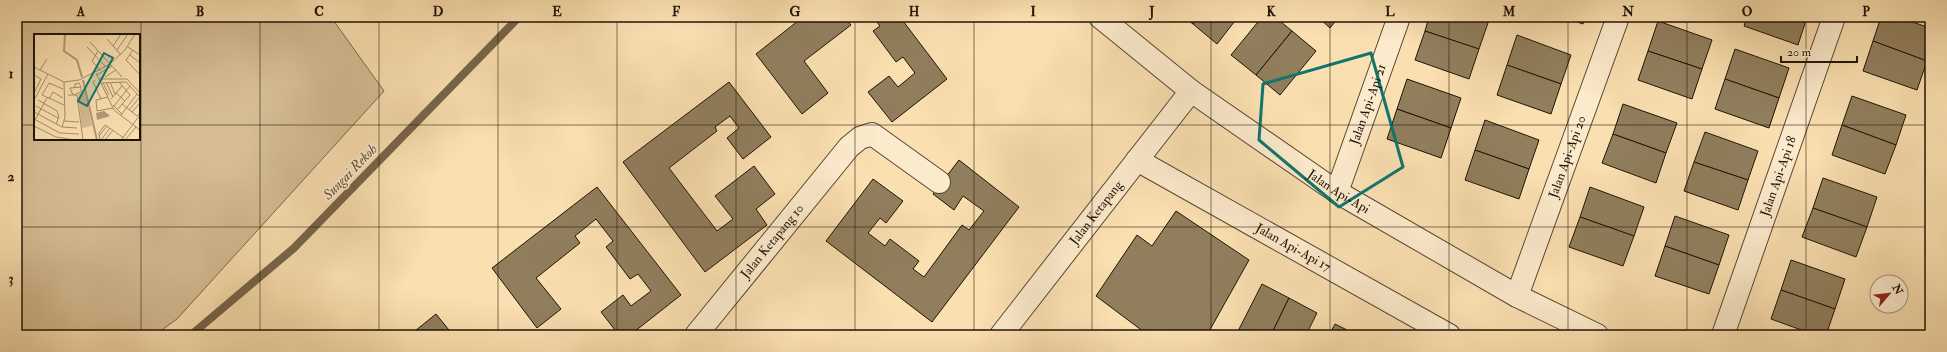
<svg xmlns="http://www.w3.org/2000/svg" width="1947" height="352" font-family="'IM FELL Double Pica',serif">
	<rect width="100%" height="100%" fill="#fadfb0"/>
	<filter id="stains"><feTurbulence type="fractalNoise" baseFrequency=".005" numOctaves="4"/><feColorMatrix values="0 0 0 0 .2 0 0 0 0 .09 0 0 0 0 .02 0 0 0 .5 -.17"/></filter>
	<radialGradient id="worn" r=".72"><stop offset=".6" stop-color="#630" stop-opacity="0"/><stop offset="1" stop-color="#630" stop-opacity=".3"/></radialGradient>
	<path fill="#d5bc93" stroke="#7a684c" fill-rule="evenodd" d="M17,17H331L384,91L177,319L155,335H17ZM35,35H139V139H35Z"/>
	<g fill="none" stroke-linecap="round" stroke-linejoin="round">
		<path stroke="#766448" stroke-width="8" d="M191,335L294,248L519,17"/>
	</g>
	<g fill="#917e5d" stroke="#201404">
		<path d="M803,17H850L847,20L851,25L804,61L828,93L802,114L756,54Z"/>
		<path d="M873,17H900L947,79L892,122L868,92L889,76L898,87L915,73L903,57L896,62L873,31L880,26Z"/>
		<path d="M1184,17H1198L1193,24Z"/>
		<path d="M1198,17H1238L1217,44L1193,24Z"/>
		<path d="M1262,17H1275L1292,31L1256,75L1231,55Z"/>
		<path d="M1318,17H1339L1330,28Z"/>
		<path d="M1429,17H1481L1489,20L1479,49L1425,31Z"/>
		<path d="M1564,17H1585L1583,24Z"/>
		<path d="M1747,17H1807L1798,45L1744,26Z"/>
		<path d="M1881,17H1898L1930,28V51L1927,61L1873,41Z"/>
		<path d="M1658,21L1712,40L1702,69L1648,51Z"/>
		<path d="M1292,31L1316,51L1280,95L1256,75Z"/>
		<path d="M1425,31L1479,49L1469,79L1415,60Z"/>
		<path d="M1517,35L1571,55L1561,84L1507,65Z"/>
		<path d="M1873,41L1927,61L1917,90L1863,71Z"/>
		<path d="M1735,49L1789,68L1779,98L1725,79Z"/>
		<path d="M1648,51L1702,69L1692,99L1638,80Z"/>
		<path d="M1507,65L1561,84L1551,114L1497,95Z"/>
		<path d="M1407,79L1461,98L1451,128L1397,109Z"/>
		<path d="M1725,79L1779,98L1769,128L1715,109Z"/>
		<path d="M729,82L771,137L743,159L727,138L739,128L730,116L715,127L717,131L669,168L717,231L733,219L715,196L754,166L775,194L756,209L767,225L705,272L623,162Z"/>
		<path d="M1852,96L1906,115L1896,145L1842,125Z"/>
		<path d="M1623,104L1677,123L1666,153L1613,134Z"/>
		<path d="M1397,109L1451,128L1441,158L1387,139Z"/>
		<path d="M1485,120L1539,140L1529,169L1475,150Z"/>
		<path d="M1842,125L1896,145L1885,174L1832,155Z"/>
		<path d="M1705,132L1758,151L1748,180L1694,162Z"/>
		<path d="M1613,134L1666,153L1656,183L1602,163Z"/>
		<path d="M1475,150L1529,169L1519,199L1465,180Z"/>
		<path d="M959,160L1019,207L932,322L826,241L873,179L903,201L886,223L880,218L868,233L885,246L890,239L919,261L913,269L924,277L962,225L969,230L984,211L963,196L954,210L933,194Z"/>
		<path d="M1694,162L1748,180L1738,210L1684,191Z"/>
		<path d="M1823,178L1877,197L1867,227L1813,208Z"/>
		<path d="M597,187L681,295L630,335H619L601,312L623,295L631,306L651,291L638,274L630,279L606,247L613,241L596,219L575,236L580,243L536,278L561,309L537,328L492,268Z"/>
		<path d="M1590,187L1644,207L1634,236L1580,217Z"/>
		<path d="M1813,208L1867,227L1856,257L1802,237Z"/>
		<path d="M1176,211L1249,260L1207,335H1148L1096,296L1137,235L1152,246Z"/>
		<path d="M1675,216L1729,235L1719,265L1665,246Z"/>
		<path d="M1580,217L1634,236L1623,266L1569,247Z"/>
		<path d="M1665,246L1719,265L1709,294L1655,276Z"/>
		<path d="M1791,260L1845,279L1835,309L1781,290Z"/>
		<path d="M1262,284L1289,298L1271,335H1236Z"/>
		<path d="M1781,290L1835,309L1826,335H1815L1771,319Z"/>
		<path d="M1289,298L1317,313L1306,335H1271Z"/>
		<path d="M436,314L453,335H410Z"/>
		<path d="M1335,324L1357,335H1329Z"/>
	</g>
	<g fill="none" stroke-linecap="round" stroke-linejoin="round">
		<defs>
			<g id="minor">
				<path id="s1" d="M1137,160L1449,335"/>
				<path id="s2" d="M1337,192L1399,17"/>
				<path id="s3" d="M1517,296L1618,17"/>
				<path id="s4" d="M696,335L849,147L860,138L872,134L939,182"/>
				<path id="s5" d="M1723,335L1834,17"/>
			</g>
			<g id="tertiary">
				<path id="s6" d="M1100,17L1191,91L1337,192L1517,296L1597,335"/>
				<path id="s7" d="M1001,335L1191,91"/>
			</g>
		</defs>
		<use href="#minor" stroke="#56472f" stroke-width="24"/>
		<use href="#tertiary" stroke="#56472f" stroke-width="24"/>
		<use href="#minor" stroke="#fceacc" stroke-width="22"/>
		<use href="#tertiary" stroke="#fceacc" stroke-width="22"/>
	</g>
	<path fill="none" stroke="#0f766e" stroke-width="3" stroke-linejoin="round" d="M1371,53L1403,167L1339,207L1259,140L1263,84Z"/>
	<path fill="none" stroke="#201404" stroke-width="1" stroke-opacity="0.55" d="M141,17V335M260,17V335M379,17V335M498,17V335M617,17V335M736,17V335M855,17V335M974,17V335M1092,17V335M1211,17V335M1330,17V335M1449,17V335M1568,17V335M1687,17V335M1806,17V335M17,125H35M139,125H1930M17,227H1930"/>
	<g text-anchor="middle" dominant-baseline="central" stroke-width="3.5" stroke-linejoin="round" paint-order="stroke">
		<g font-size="13" fill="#201404" stroke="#fceacc">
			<text stroke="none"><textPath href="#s2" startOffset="93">Jalan Api-Api 21</textPath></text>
			<text stroke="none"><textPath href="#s3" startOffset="148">Jalan Api-Api 20</textPath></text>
			<text stroke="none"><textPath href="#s5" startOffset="168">Jalan Api-Api 18</textPath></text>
			<text stroke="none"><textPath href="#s6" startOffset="296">Jalan Api-Api</textPath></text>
			<text stroke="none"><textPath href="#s7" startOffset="155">Jalan Ketapang</textPath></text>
			<text stroke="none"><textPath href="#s4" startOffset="121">Jalan Ketapang 10</textPath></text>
			<text stroke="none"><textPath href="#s1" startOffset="179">Jalan Api-Api 17</textPath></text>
		</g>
		<g font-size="14" font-style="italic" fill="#615037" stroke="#fceacc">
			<text transform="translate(350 172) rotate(-46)">Sungai Rekoh</text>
		</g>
	</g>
	<g transform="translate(34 34)">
		<rect width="106" height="106" fill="#fadfb0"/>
		<path d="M52,59L58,92L48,94L44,60Z" fill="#d5bc93"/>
		<path d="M70,77L76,82L63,86L62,79Z" fill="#b09a76"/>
		<path fill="none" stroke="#b09a76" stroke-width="2" d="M31,0L30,17L43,26L48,43M49,46L63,106"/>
		<path fill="none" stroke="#a38e6b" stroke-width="1" d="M73,5L87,21M56,8L88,43M79,12L87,0M53,13L72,33M94,13L106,21M83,16L94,0M99,16L92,26L106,41M64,17L58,27L67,37M96,21L106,29M0,33L30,48L45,46L76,30L91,16L101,0M6,36L13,25M62,39L80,76L106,96M0,41L7,45L0,59M63,41L78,32M71,43L82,36M65,45H93L106,59M61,46L59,48L67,65M72,48L79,63M76,48L81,60M67,49L92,48L106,63M69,49L75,61M41,54V50L45,49L47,53M29,55L15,49L8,61L30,71M82,59L91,67M34,61H43L49,106M39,61L36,54L47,53V58L40,61M74,63L62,66L63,77L79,74M15,65L19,58L29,64M77,65L88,52M0,66L14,40M4,66L23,77L25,83L22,90M88,70L103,82L106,79M79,71L88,80M2,72L24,84M80,72L96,52M83,76L96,61L85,48M95,76L106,63M0,78L28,93L43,94M98,78L106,69M87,81L103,60M0,85L26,99L45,100M1,86L13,64M30,87L45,88M0,92L22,103L41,106M28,93L31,83L30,48M65,102L73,92M66,106L65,99L71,91L90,104M67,106L76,94M71,106L79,96M87,106L106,81M91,106L102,93"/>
		<path fill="#0f766e" fill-opacity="0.15" stroke="#0f766e" stroke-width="2" d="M70,19L79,24L53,72L44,67Z"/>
		<rect width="106" height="106" fill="none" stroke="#201404" stroke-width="2"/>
	</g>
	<rect width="1947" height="352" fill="none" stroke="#fadfb0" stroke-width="44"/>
	<g transform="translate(1889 294) rotate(62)"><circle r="19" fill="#fceacc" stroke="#a4947c"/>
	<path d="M0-3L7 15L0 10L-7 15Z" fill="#8f2418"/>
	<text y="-6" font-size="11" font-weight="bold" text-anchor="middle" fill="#201404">N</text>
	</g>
	<path d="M1781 56v6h76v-6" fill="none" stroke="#201404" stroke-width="2"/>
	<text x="1787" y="56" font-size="12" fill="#201404" stroke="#fceacc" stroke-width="3" paint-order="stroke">20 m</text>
	<rect x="22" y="22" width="1903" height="308" fill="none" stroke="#201404" stroke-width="1.5"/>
	<g font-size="13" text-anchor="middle" font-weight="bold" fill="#201404">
		<text x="81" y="16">A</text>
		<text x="200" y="16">B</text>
		<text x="319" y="16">C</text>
		<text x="438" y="16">D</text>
		<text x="557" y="16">E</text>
		<text x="676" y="16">F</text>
		<text x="795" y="16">G</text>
		<text x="914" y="16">H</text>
		<text x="1033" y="16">I</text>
		<text x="1152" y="16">J</text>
		<text x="1271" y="16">K</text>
		<text x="1390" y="16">L</text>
		<text x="1509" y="16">M</text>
		<text x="1628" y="16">N</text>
		<text x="1747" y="16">O</text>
		<text x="1866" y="16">P</text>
		<text x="11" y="78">1</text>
		<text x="11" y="181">2</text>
		<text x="11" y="283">3</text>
	</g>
	<rect width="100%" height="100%" filter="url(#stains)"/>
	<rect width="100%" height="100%" fill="url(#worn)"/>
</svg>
